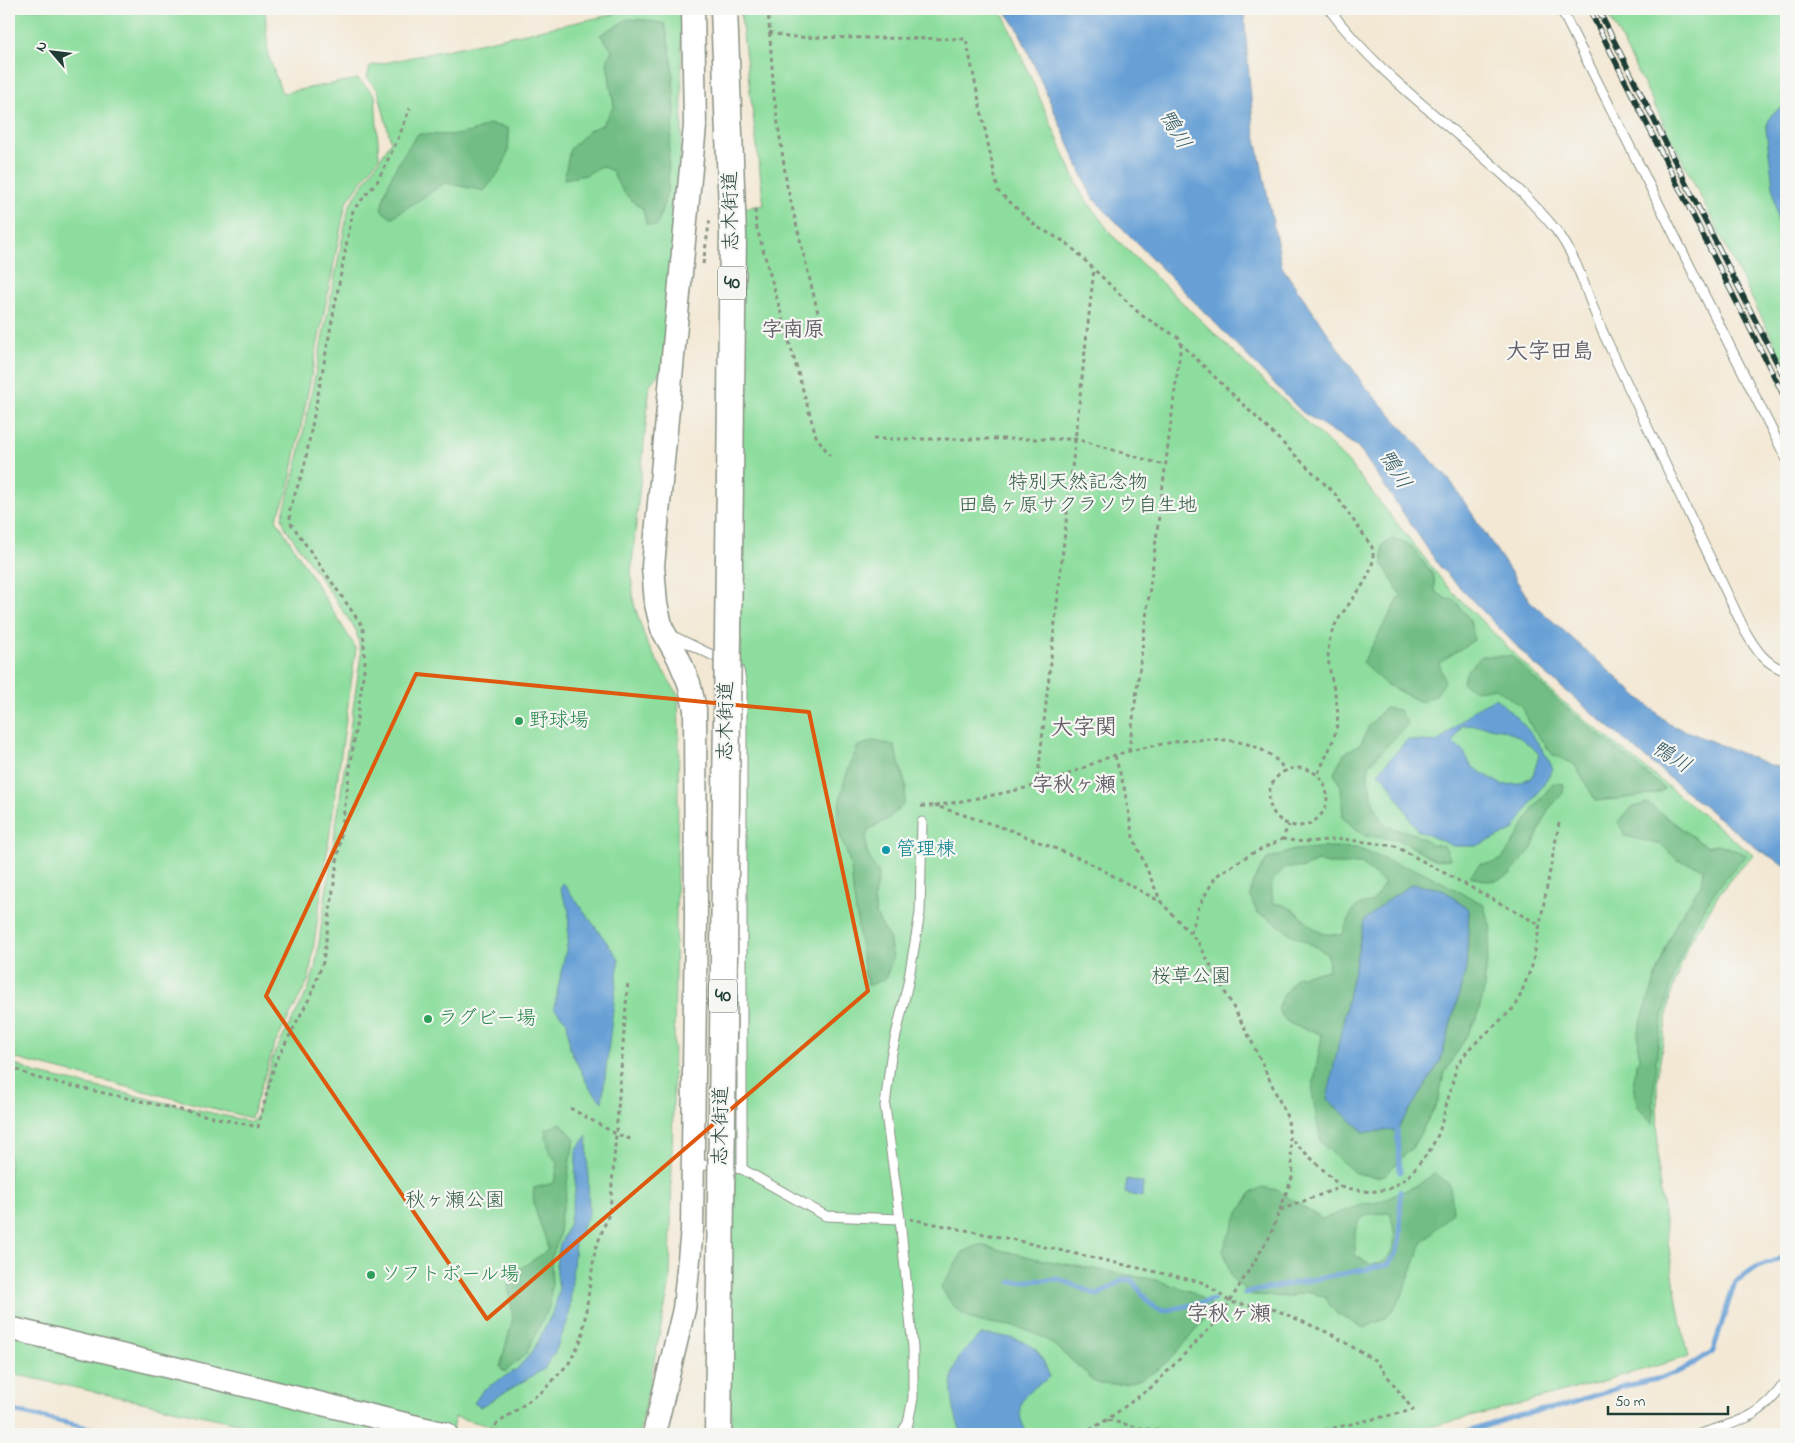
<svg xmlns="http://www.w3.org/2000/svg" width="1795" height="1443" font-family="'Indie Flower','Klee One',sans-serif">
	<rect width="100%" height="100%" fill="#f6f6f2"/>
	<filter id="ink" filterUnits="userSpaceOnUse"><feTurbulence type="fractalNoise" baseFrequency=".02" numOctaves="2"/><feDisplacementMap in="SourceGraphic" scale="10" xChannelSelector="R" yChannelSelector="G"/><feConvolveMatrix kernelMatrix="1 2 1 2 8 2 1 2 1" color-interpolation-filters="sRGB"/></filter>
	<filter id="wash" filterUnits="userSpaceOnUse"><feTurbulence type="fractalNoise" baseFrequency=".0096" numOctaves="4" result="noise"/><feDisplacementMap in="SourceGraphic" scale="20" xChannelSelector="R" yChannelSelector="G"/><feGaussianBlur stdDeviation="1.12" result="paint"/><feColorMatrix in="noise" values="0 0 0 0 0 0 0 0 0 0 0 0 0 0 0 0 0 1.4 0 .05"/><feComposite in="paint" operator="in"/></filter>
	<g filter="url(#wash)">
		<rect width="100%" height="100%" fill="#f3e8d4"/>
		<g fill="#8dde9e" stroke="#568e69">
			<path d="M9,9H265L268,55L282,93L358,79L375,95L379,157L346,203L288,491L276,519L356,648L309,979L274,1046L251,1118L9,1057Z"/>
			<path d="M639,9H681L682,137L663,369L650,384L631,574L634,604L647,644L678,695L679,734L670,1282L640,1430L638,1434H522L455,1417L451,1434H287L9,1373V1061L34,1073L252,1122L256,1117L273,1056L308,990L315,969L361,654L356,630L285,527L282,517L295,474L349,206L391,142L378,90L367,78L370,66Z"/>
			<path d="M740,9H993L1004,16L1081,193L1112,235L1348,462L1446,585L1556,696L1754,856L1739,868L1719,894L1687,947L1670,997L1657,1079L1658,1175L1678,1308L1688,1357L1502,1409L1401,1434H731L729,1244L742,208L764,205Z"/>
			<path d="M1606,9H1786V366Z"/>
		</g>
		<g fill="#72bd85" stroke="#487d5c" fill-rule="evenodd">
			<path d="M628,19L647,20L665,24L672,61L675,112L669,149L668,189L657,226L646,224L643,209C627,199 619,188 612,171L601,166L586,175L564,179L570,149L590,130L602,125L614,106L607,63L612,49L600,35Z"/>
			<path d="M489,124L508,128C512,156 502,170 484,191L445,183L391,218L381,210C387,179 399,159 418,134C449,134 461,139 489,124Z"/>
			<path d="M1393,539L1411,546L1434,576L1435,591L1446,599L1455,600L1470,620L1474,640L1439,663L1445,682L1436,695L1421,702L1385,684L1363,662L1401,595L1383,565L1382,545Z"/>
			<path d="M1482,656H1511L1559,702L1665,789C1655,797 1611,799 1596,801L1574,764L1553,755L1533,730L1522,707L1496,688L1476,691L1462,683L1468,669Z"/>
			<path d="M1385,708L1399,710L1408,724L1369,765L1368,778L1373,802L1381,820L1389,827L1415,834L1432,844L1444,846L1451,859L1436,860L1398,839L1365,836L1343,818L1341,787L1334,773L1344,754L1361,743L1369,726Z"/>
			<path d="M874,741L894,745L906,786L904,804L888,819L868,830C863,848 868,859 879,873L874,897L876,915L889,938L893,958L885,979L868,986C860,954 858,923 853,891C852,881 852,870 849,860C845,847 838,835 838,820C839,793 847,770 858,746Z"/>
			<path d="M1553,783L1564,784L1563,793L1548,810L1532,848L1511,874L1497,880L1487,881L1470,876L1480,864L1493,863L1502,859L1517,837L1533,809Z"/>
			<path d="M1647,803L1707,847L1719,844L1747,855C1674,924 1653,1028 1653,1125L1637,1105L1633,1077L1639,1058L1638,1031L1666,947L1678,920L1702,883L1704,868L1677,860L1662,845L1626,836L1618,822L1631,808Z"/>
			<path d="M1332,847L1357,848L1393,863L1421,871L1483,904L1491,928L1483,995L1477,1018L1444,1074L1438,1102L1412,1148L1385,1175L1375,1177L1355,1173L1321,1143L1312,1092L1322,1035C1304,1025 1288,1031 1278,1009L1283,996L1296,977L1329,970L1328,955C1316,945 1302,941 1289,933C1278,925 1271,918 1258,914L1250,897L1252,884L1267,859L1294,850ZM1317,861L1328,864H1361L1385,883L1372,902L1357,906L1351,914L1342,935C1336,934 1328,935 1322,933C1301,922 1299,906 1273,903L1271,882L1286,867L1304,868ZM1442,889L1469,910L1466,969L1440,1062L1397,1130L1364,1132L1328,1099L1364,922Z"/>
			<path d="M561,1123L575,1139L570,1160L565,1200L560,1218L559,1237L551,1258L552,1284L549,1307L526,1354L505,1372L500,1367L513,1318L508,1285L518,1270L548,1250C545,1229 530,1209 534,1188L554,1183L558,1164L549,1151L545,1130Z"/>
			<path d="M1435,1173L1450,1185L1453,1211L1421,1245L1401,1298L1387,1317L1364,1328L1337,1314L1323,1296L1306,1292L1289,1297L1251,1295L1232,1278L1223,1250L1236,1218L1251,1193L1262,1187L1277,1190L1322,1219L1364,1204L1379,1202L1418,1185ZM1390,1213C1394,1227 1399,1248 1386,1259C1382,1262 1376,1264 1371,1265L1355,1255V1232L1359,1220L1369,1214Z"/>
			<path d="M979,1245L1038,1259L1156,1280L1193,1292L1213,1307C1188,1339 1157,1388 1111,1384C1107,1383 1100,1384 1096,1382C1092,1381 1088,1375 1085,1372C1070,1360 1052,1340 1034,1333C992,1315 968,1337 941,1287L963,1252Z"/>
		</g>
		<g fill="#68a0d6" stroke="#446e85" fill-rule="evenodd">
			<path d="M1004,9H1242L1244,14L1253,124L1282,267L1363,384L1451,482L1530,601L1669,724L1770,765L1786,769V866L1759,850L1690,795L1534,664L1440,567L1358,447L1302,412L1092,197L1018,29Z"/>
			<path d="M1782,108H1786V251L1779,234L1766,129C1769,118 1771,112 1782,108Z"/>
			<path d="M1495,698C1519,718 1540,740 1553,769L1513,831L1476,846H1453L1417,830L1387,780L1378,773L1407,740L1438,742L1476,708ZM1462,725C1499,727 1512,727 1539,754L1533,776L1517,784L1502,785L1471,766L1464,752L1453,742Z"/>
			<path d="M563,883L619,959L602,1102L589,1087L570,1049L567,1022L554,1008L568,940L569,911L560,889Z"/>
			<path d="M1412,884L1442,889L1469,910L1466,969L1440,1062L1397,1130L1364,1132L1327,1099L1364,921L1386,901Z"/>
			<path d="M587,1136L589,1213L575,1243L569,1317L556,1350L544,1369L480,1407L474,1403L483,1390L517,1369L533,1351L554,1310L559,1291L556,1264L560,1244L569,1225L575,1191L576,1151Z"/>
			<path d="M1127,1179L1143,1183L1142,1197L1125,1193Z"/>
			<path d="M981,1335C1000,1335 1022,1337 1037,1351C1043,1357 1046,1369 1050,1377C1034,1388 1015,1396 1021,1419C1022,1425 1026,1428 1026,1434H962C952,1412 946,1376 961,1355C967,1347 974,1341 981,1335Z"/>
		</g>
		<g fill="none" stroke-linecap="round" stroke-linejoin="round">
			<g stroke="#68a0d6" stroke-width="5">
				<path d="M1397,1130L1400,1172"/>
				<path d="M1011,1282L1059,1279L1098,1295L1123,1280L1130,1279C1141,1289 1148,1308 1164,1311L1214,1300"/>
				<path d="M1245,1293L1387,1265C1406,1248 1399,1214 1400,1191"/>
				<path d="M9,1410L116,1434"/>
				<path d="M1461,1434L1519,1415L1567,1405L1624,1386L1662,1378L1687,1368L1713,1351L1735,1282L1753,1269L1786,1256"/>
			</g>
		</g>
	</g>
	<g filter="url(#ink)">
		<g fill="none" stroke-linecap="round" stroke-linejoin="round">
			<defs>
				<g id="lane">
					<path d="M1329,9C1391,93 1489,148 1556,230C1581,262 1589,305 1607,341C1652,438 1699,534 1745,631C1756,650 1765,664 1786,671"/>
					<path d="M1561,9L1786,458"/>
					<path d="M673,636L724,661"/>
					<path d="M739,670L742,687V1169"/>
					<path d="M693,1164L742,1169L826,1216L900,1219"/>
					<path d="M901,1434L908,1423L913,1398V1348L900,1219L885,1106L891,1057L908,983L920,913L922,822"/>
					<path d="M1700,1434C1741,1421 1761,1418 1786,1381"/>
				</g>
				<g id="secondary">
					<path d="M9,1328L446,1434"/>
					<path d="M654,1434L684,1309L692,1229L696,918L695,709L689,683L678,657L662,629L656,604L653,566L695,126L693,9"/>
				</g>
				<path id="primary" d="M724,9L733,235L729,557"/>
			</defs>
			<use href="#lane" stroke="#899284" stroke-width="11"/>
			<use href="#secondary" stroke="#899284" stroke-width="25"/>
			<use href="#primary" stroke="#899284" stroke-width="29"/>
			<g stroke="#899284" stroke-width="3" stroke-dasharray="4 4" stroke-linecap="butt">
				<path d="M768,9L774,96L787,186L819,317"/>
				<path d="M769,32L787,37L966,39L998,191L1037,227L1067,243L1141,315L1179,338L1181,344L1335,494L1372,547C1380,579 1341,604 1331,635C1323,660 1334,681 1337,706C1341,731 1327,754 1317,775"/>
				<path d="M755,210L756,225L816,436L830,456"/>
				<path d="M703,264L710,218"/>
				<path d="M873,439H1076L1164,465"/>
				<path d="M1129,751L1181,344"/>
				<path d="M1115,756L1124,787L1133,837L1161,902"/>
				<circle cx="1298" cy="797" r="29"/>
				<path d="M1037,785L1094,269"/>
				<path d="M921,806H936"/>
				<path d="M1282,839L1303,842L1343,839L1395,846L1540,925"/>
				<path d="M1191,933L1199,906L1216,876L1249,855L1282,839L1289,825"/>
				<path d="M9,1066L36,1078L258,1127L275,1063L310,997L323,962L365,662L363,627L290,522V508L304,468L353,210L377,182L398,139L410,108"/>
				<path d="M570,1108L616,1134L633,1140"/>
				<path d="M1341,1187L1370,1192L1389,1189L1407,1178L1430,1150L1439,1133L1457,1065L1470,1048L1516,1006L1532,966L1559,823"/>
				<path d="M1280,1210L1341,1187L1290,1138"/>
				<path d="M910,1219L1010,1239L1205,1283L1230,1302L1276,1310L1331,1334L1376,1361L1413,1410L1307,1434"/>
				<path d="M1108,1420L1141,1428L1182,1434"/>
				<path d="M490,1432L497,1424L544,1390L569,1363L582,1338L595,1250L610,1211L628,980"/>
				<path d="M1083,1434L1108,1419L1153,1386L1219,1319L1270,1236L1293,1175L1288,1119L1251,1040L1198,942L1161,902L1086,861L1010,830L936,806C970,799 1004,794 1037,785C1069,777 1098,758 1130,751C1174,740 1257,724 1286,772"/>
			</g>
			<use href="#lane" stroke="#fff" stroke-width="9"/>
			<use href="#secondary" stroke="#fff" stroke-width="22"/>
			<use href="#primary" stroke="#fff" stroke-width="26"/>
			<defs>
				<g id="rail">
					<path d="M1589,9L1786,400"/>
					<path d="M1598,9L1786,381"/>
				</g>
			</defs>
			<use href="#rail" stroke="#1f3d34" stroke-width="5.5"/>
			<use href="#rail" stroke="#f6f6f2" stroke-width="4" stroke-dasharray="11" stroke-linecap="butt"/>
			<defs>
				<path id="primary-bridge" d="M718,1434L729,557"/>
			</defs>
			<use href="#primary-bridge" stroke="#899284" stroke-width="29" stroke-linecap="butt"/>
			<use href="#primary-bridge" stroke="#fff" stroke-width="26"/>
		</g>
	</g>
	<path fill="none" stroke="#de580e" stroke-width="4" stroke-linejoin="round" d="M416,674L809,712L868,991L487,1319L266,996Z"/>
	<g fill="#2e9e5b" stroke="#f6f6f2" stroke-width="2">
		<circle cx="519" cy="721" r="5"/>
		<circle cx="428" cy="1019" r="5"/>
		<circle cx="371" cy="1275" r="5"/>
	</g>
	<circle fill="#0f9aa8" stroke="#f6f6f2" stroke-width="2" cx="886" cy="850" r="5"/>
	<g text-anchor="middle" dominant-baseline="central" stroke-width="4.5" stroke-linejoin="round" paint-order="stroke">
		<g fill="#f6f6f2" stroke="#60746d" stroke-width="1">
			<rect x="718" y="266.5" width="28" height="33" rx="4"/>
			<rect x="709" y="979.5" width="28" height="33" rx="4"/>
		</g>
		<g font-size="19" font-weight="bold" fill="#1f3d34">
			<text x="732" y="283">40</text>
			<text x="723" y="996">40</text>
		</g>
		<g font-size="20" fill="#1f3d34" stroke="#f6f6f2">
			<text transform="translate(732 211) rotate(-91)">志木街道</text>
			<text transform="translate(727 721) rotate(-89)">志木街道</text>
			<text transform="translate(722 1126) rotate(-89)">志木街道</text>
		</g>
		<g font-size="20" fill="#355d49" stroke="#f6f6f2">
			<text x="1078" y="483">特別天然記念物<tspan x="1078" dy="23">田島ヶ原サクラソウ自生地</tspan></text>
			<text x="1191" y="977">桜草公園</text>
			<text x="455" y="1201">秋ヶ瀬公園</text>
		</g>
		<g font-size="20" fill="#27864d" stroke="#f6f6f2" text-anchor="start">
			<text x="529" y="721">野球場</text>
			<text x="438" y="1019">ラグビー場</text>
			<text x="381" y="1275">ソフトボール場</text>
		</g>
		<g font-size="20" fill="#0d838f" stroke="#f6f6f2" text-anchor="start">
			<text x="896" y="850">管理棟</text>
		</g>
		<g font-size="21" font-style="italic" fill="#355b65" stroke="#f6f6f2">
			<text transform="translate(1174 130) rotate(60)">鴨川</text>
			<text transform="translate(1394 470) rotate(59)">鴨川</text>
			<text transform="translate(1671 758) rotate(32)">鴨川</text>
		</g>
		<g font-size="21" font-weight="bold" fill="#645f68" stroke="#f6f6f2">
			<text x="793" y="331">字南原</text>
			<text x="1074" y="786">字秋ヶ瀬</text>
			<text x="1229" y="1315">字秋ヶ瀬</text>
		</g>
		<g font-size="22" font-weight="bold" fill="#645f68" stroke="#f6f6f2">
			<text x="1550" y="353">大字田島</text>
			<text x="1084" y="729">大字関</text>
		</g>
	</g>
	<rect width="1795" height="1443" fill="none" stroke="#f6f6f2" stroke-width="30"/>
	<g transform="translate(52 52) rotate(298)" stroke="#f6f6f2" stroke-width="4" paint-order="stroke">
	<path d="M0-4L9 19L0 12L-9 19Z" fill="#1f3d34"/>
	<text y="-8" font-size="14" font-weight="bold" text-anchor="middle" fill="#1f3d34">N</text>
	</g>
	<path d="M1608 1406v8h120v-8" fill="none" stroke="#1f3d34" stroke-width="2.5"/>
	<text x="1615" y="1406" font-size="15" fill="#1f3d34" stroke="#f6f6f2" stroke-width="4" paint-order="stroke">50 m</text>
</svg>
